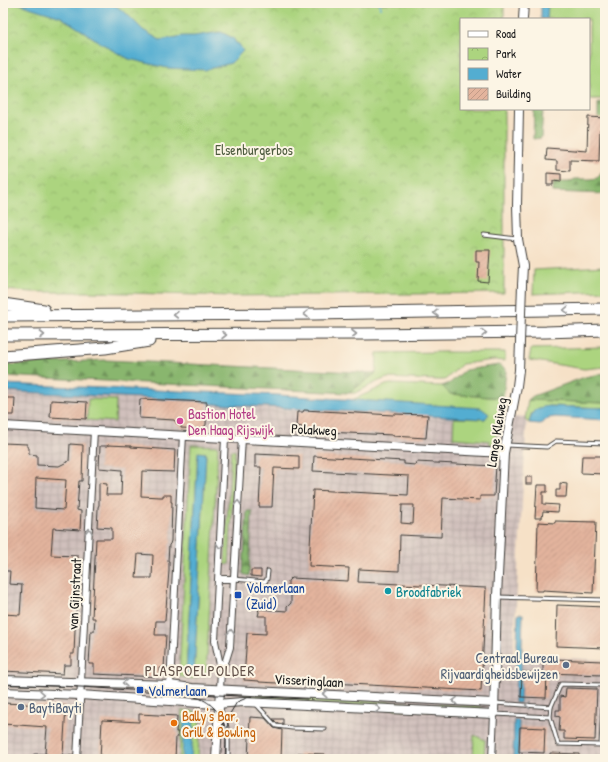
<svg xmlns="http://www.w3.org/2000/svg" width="608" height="762" font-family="'Patrick Hand',sans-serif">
	<defs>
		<pattern id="industrial-grid" width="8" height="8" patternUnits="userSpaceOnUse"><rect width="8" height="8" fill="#d0c0bc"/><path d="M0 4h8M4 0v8" fill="none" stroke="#b2a4a1"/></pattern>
		<pattern id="forest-firs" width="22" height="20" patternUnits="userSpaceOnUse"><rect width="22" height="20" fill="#89b66e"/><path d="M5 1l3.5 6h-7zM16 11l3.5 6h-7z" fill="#6f935a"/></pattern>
		<pattern id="park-crowns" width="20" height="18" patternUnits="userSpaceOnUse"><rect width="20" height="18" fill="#acd47f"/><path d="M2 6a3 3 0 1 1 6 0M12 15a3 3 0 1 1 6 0" fill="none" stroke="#93b56d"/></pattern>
		<pattern id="building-hatch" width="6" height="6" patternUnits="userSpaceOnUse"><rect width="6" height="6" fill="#e3b49d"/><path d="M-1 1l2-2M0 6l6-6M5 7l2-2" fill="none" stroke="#c29a87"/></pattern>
	</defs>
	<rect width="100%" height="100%" fill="#fcf5e5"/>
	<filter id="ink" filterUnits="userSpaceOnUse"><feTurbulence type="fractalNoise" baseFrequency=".025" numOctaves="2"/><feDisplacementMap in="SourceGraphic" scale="8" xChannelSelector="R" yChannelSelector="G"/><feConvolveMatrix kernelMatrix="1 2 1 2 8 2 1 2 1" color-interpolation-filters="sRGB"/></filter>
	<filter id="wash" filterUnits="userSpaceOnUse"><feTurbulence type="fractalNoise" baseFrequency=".012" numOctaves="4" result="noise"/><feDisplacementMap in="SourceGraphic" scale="16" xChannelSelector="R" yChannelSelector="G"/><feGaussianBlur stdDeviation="0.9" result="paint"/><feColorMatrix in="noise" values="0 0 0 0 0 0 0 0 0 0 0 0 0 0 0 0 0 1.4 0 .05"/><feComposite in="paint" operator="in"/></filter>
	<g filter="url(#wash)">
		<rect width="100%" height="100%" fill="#f6e1c7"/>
		<path fill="url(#industrial-grid)" d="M3,391L462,412L509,418L527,416L513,655L605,660V759H3Z"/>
		<g fill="#acd47f" stroke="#64784e" fill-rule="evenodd">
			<path d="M547,3H605V99H589V19H547Z"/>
			<path d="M605,266V291L533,294L534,270Z"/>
			<path d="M605,347V367L584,369L529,360L531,349Z"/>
			<path d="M441,352H505V361L493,360L462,364L445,380H436L387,378L379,381L355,393H349L376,373L377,353Z"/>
			<path d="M391,384L442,386L451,394L503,398L494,444H489L490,441L453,438L454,418L485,419L352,400L386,385Z"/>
			<path d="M88,399L116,400L115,422L87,420Z"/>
			<path d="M528,400L605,403V408L549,406L534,411L531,414L529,423L525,420Z"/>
			<path d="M191,445L218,446L206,675L191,679L179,676ZM198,453H206L194,674L186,673Z"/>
			<path d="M231,450H235L229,564L225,565Z"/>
			<path d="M245,694L482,707V713L245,701Z"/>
			<path d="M182,710L193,711L200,717L198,759H179Z"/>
			<path d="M474,735L485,740L484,759H473Z"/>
		</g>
		<g fill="url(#forest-firs)" stroke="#526945">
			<path d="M598,102L605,103V128L598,121Z"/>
			<path d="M534,109H552L545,110L543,112L541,138L533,139Z"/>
			<path d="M605,159V194L552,192V182H569L575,179H591L597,178L600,175L603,170Z"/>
			<path d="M106,360L376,373L349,393L3,376V365Z"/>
			<path d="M499,365L505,369L506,372L503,398L450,394L442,386L450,383L465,370Z"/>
			<path d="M605,373V403L528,400L533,396L585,377Z"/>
			<path d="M247,511H252L249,576L243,574Z"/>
		</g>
		<path fill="url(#park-crowns)" stroke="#64784e" d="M3,3H504V19H461V109H504V293L232,296L90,292H33L3,290Z"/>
		<g fill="#53add1" stroke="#386476">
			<path d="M18,3H112L126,13L143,30L160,40L183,36H194L221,32L233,38L236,43L239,44L243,51L231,63L205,70L167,68L129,59L112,50L61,17L32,8Z"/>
			<path d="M541,3H548L547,19H541Z"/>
			<path d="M3,384L278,395L481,408L489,414L485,419L213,404L201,401L3,391Z"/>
			<path d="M549,406L605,408V420L555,417L549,418L540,424L529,423C532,409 536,408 549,406Z"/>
			<path d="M198,452L206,453L194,674L186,673Z"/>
			<path d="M518,614H523L520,703H515Z"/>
			<path d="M184,717H194L191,759H182Z"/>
			<path d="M514,720H519L518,759H513Z"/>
		</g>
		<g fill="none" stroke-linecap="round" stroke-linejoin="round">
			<path stroke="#53add1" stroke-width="2" d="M380,3V8"/>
		</g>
		<g id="blocks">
			<g fill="url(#building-hatch)" fill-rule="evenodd">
				<path d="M588,117L605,118V129H600L599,161L570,160V171L557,170V161L546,160L547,148L587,151Z"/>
				<path d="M547,173L561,174V182L553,181V185H547Z"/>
				<path d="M476,250H490L488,282L478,281L479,262H476Z"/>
				<path d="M3,398H15L14,415H3Z"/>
				<path d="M140,399L207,402L206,425L201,429L181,428V425H178L174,420L139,418Z"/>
				<path d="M51,400L87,402L86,419L50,417Z"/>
				<path d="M304,410L393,415L394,414L428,415L426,438L393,436V435L302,431V427L296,426L297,412H303Z"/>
				<path d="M3,443L27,444V447L29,448V454L37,455V465L59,466L69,461L70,444L83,445L82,481H79L77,510L81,511L80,530L53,528L51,555L78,556L74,654H71V665H64L63,674L3,671V614L20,615L22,585L9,584L10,571H3ZM36,478L66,480L64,510L35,508Z"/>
				<path d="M108,445L131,446V447L175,450L174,472L142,471L141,496L160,497H163V495H171V502H172L171,541L170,544L169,545L168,561H169V571L165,621H156L155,635H166L164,668H159V677L94,674V664H89L91,631H94L95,618H92L96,539H112V528L97,527L98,509V507L99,505V483L107,484L106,495H121L122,470L99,468L100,446H108ZM138,554L153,555L152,578H136Z"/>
				<path d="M255,454L299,456V469L274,468L272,507H259L261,467H255Z"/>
				<path d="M314,456L404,461V464L415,465L416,462L496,466L494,496H480V500L443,498L441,537L400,535L399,571L359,569L358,582L486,588L481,691L331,683V686L259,682V681L244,680L247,633L266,634V616H258L259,612L258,609L287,611V607L291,603V588L288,585V581L291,578L348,581L349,568L309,566L313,490L408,495L409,476L313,471ZM402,505H414L413,524L401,523Z"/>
				<path d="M582,456H605V474L581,473Z"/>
				<rect x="526" y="477" width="6" height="7"/>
				<path d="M560,483L567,484L566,497H556V490H560Z"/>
				<path d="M537,485H547V492H543V504L559,505L558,512L543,511L542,518H535Z"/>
				<path d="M555,521L596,522L593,593L543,590V591H536L538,522L555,523Z"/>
				<path d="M251,570H261V577L251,576Z"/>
				<path d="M557,605L605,607V648L556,646Z"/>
				<path d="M554,659L602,661V675L547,673L546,698L521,697L522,672L543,673V662H554Z"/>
				<path d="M566,688L597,689L595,740L564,739V731H559L560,717L556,716V710H560V696L565,697Z"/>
				<path d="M3,703L66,706L63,754L60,756L61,759H45L48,756L47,754L45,753L47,727L3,724Z"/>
				<path d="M139,714L177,716L176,732H178V737H176L175,759H100L102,720L139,722Z"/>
				<path d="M250,717L265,718L274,728L282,730L281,759H248Z"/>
				<path d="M273,719H283V724L277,723Z"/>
				<path d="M520,727L545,728L544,753L519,752Z"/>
				<path d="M299,753L325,754V759H298Z"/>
				<path d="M550,753L579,754V759H550Z"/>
			</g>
		</g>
	</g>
	<g filter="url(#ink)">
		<use href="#blocks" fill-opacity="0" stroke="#3d3a36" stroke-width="1"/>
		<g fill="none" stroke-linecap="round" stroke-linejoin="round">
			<defs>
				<g id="lane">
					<path d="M484,235L517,239"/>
					<path d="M507,445L547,447L556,441L605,443"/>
					<path d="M234,579L265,582L267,579L268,571"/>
					<path d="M498,597L605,600"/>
					<path d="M561,684L604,685L601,745L558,744L550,717L551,707Z"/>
					<path d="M495,703L551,707"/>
					<path d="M256,704L276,726L292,728L325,729"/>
					<path d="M221,712C230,726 228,742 228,759"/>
					<path d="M495,714L550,717"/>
					<path d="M35,756H45"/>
					<path d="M63,757L77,758"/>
				</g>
				<g id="street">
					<path d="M219,579H234"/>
					<path d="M221,670L226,660L230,647L242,438"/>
					<path d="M170,685L183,435"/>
					<path d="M220,689L221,670L215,641L225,438"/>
					<path d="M77,759L94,430"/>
					<path d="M492,759L494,714"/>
				</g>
				<g id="secondary">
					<path d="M523,19L524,3"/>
					<path d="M519,109L517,205L518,239L523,266L522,285"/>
					<path d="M3,426L504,453"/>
					<path d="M3,680L170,685L192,688L494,703"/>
					<path d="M3,692L80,695L200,703L216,704L243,702L494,714L497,596L504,453L517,386L519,370"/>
					<path d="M216,759L220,689"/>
				</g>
				<g id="highway">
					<path d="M3,304L44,310"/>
					<path d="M3,316L315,314L605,309"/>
					<path d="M3,335L366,334L546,332L605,330"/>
					<path d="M3,356L105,348L149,341"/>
				</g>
			</defs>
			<use href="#lane" stroke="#3d3a36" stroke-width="5"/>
			<use href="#street" stroke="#3d3a36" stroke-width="8"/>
			<use href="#secondary" stroke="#3d3a36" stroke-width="10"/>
			<use href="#highway" stroke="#3d3a36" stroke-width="13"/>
			<use href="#lane" stroke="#fff" stroke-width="3"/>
			<use href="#street" stroke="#fff" stroke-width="6"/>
			<use href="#secondary" stroke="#fff" stroke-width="8"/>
			<use href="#highway" stroke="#fff" stroke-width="11"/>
			<g stroke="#1c1c1c" stroke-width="1">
				<path d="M3,684L81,687L195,694L307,699"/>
				<path d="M195,697C203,699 208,702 214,708C229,723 226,740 225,759"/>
				<path d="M227,729L228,717L237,702L249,697"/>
			</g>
			<defs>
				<path id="secondary-bridge" d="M519,370L522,285"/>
			</defs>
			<use href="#secondary-bridge" stroke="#3d3a36" stroke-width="10" stroke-linecap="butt"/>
			<use href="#secondary-bridge" stroke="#fff" stroke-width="8"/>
		</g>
		<defs><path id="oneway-chevron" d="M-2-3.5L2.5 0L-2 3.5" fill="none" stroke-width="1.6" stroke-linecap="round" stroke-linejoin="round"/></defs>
		<g stroke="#999">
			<use href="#oneway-chevron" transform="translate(566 310) rotate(178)"/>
			<use href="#oneway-chevron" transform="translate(436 313) rotate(179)"/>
			<use href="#oneway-chevron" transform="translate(306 314) rotate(180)"/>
			<use href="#oneway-chevron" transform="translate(176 315) rotate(180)"/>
			<use href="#oneway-chevron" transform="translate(484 333) rotate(-1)"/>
			<use href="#oneway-chevron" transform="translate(354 334)"/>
			<use href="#oneway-chevron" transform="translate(42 335)"/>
			<use href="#oneway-chevron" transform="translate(224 335)"/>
			<use href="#oneway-chevron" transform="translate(238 503) rotate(-87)"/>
			<use href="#oneway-chevron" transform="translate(89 531) rotate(-87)"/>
			<use href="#oneway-chevron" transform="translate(220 546) rotate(93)"/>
			<use href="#oneway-chevron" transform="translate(231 632) rotate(-87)"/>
			<use href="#oneway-chevron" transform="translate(125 683) rotate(-178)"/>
			<use href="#oneway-chevron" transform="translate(42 694) rotate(2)"/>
			<use href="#oneway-chevron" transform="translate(325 694) rotate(-177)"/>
			<use href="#oneway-chevron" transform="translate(455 701) rotate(-177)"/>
			<use href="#oneway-chevron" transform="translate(528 705) rotate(-176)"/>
			<use href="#oneway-chevron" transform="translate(378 709) rotate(2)"/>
		</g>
	</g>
	<circle fill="#d1479c" stroke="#fcf5e5" stroke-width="1.5" cx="180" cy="421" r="4"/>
	<circle fill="#0f9aa8" stroke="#fcf5e5" stroke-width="1.5" cx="388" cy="591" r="4"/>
	<g fill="#1a4fb4" stroke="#fcf5e5" stroke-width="1.5">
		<rect x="234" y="591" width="8" height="8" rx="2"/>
		<rect x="136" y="686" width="8" height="8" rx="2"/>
	</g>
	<g fill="#5c6f8a" stroke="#fcf5e5" stroke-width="1.5">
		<circle cx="566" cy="665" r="4"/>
		<circle cx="21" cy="707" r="4"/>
	</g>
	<circle fill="#e8710a" stroke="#fcf5e5" stroke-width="1.5" cx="174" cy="723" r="4"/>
	<g text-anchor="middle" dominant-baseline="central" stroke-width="4" stroke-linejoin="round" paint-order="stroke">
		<g font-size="14" fill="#4e5c3f" stroke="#fcf5e5">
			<text x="254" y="149">Elsenburgerbos</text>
		</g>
		<g font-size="14" fill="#b23c85" stroke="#fcf5e5" text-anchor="start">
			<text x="188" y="413">Bastion Hotel<tspan x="188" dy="16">Den Haag Rijswijk</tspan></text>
		</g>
		<g font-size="14" fill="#1c1c1c" stroke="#fcf5e5">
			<text transform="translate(314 429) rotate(3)">Polakweg</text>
			<text transform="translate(496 432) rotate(-81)">Lange Kleiweg</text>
			<text transform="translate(74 594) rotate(-87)">van Gijnstraat</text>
			<text transform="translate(309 680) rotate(3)">Visseringlaan</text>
		</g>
		<g font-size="14" fill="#164399" stroke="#fcf5e5" text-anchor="start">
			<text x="246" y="587">Volmerlaan<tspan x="246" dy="16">(Zuid)</tspan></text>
			<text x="148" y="690">Volmerlaan</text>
		</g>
		<g font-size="14" fill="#0d838f" stroke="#fcf5e5" text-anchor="start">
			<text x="396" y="591">Broodfabriek</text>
		</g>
		<g font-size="14" fill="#4e5e75" stroke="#fcf5e5" text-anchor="end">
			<text x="558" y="657">Centraal Bureau<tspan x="558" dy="16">Rijvaardigheidsbewijzen</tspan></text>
			<text x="29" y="707" text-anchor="start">BaytiBayti</text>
		</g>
		<g font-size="14" fill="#c56008" stroke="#fcf5e5" text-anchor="start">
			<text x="182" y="715">Bally's Bar,<tspan x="182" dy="16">Grill &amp; Bowling</tspan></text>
		</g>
		<g font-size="15" letter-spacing="1" fill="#625149" stroke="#fcf5e5">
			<text x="200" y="670">PLASPOELPOLDER</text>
		</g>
	</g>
	<rect width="608" height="762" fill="none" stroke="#fcf5e5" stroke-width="16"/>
	<rect x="460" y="18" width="130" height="92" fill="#fcf5e5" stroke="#a29e95"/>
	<rect x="468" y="31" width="20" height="6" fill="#ffffff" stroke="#a29e95"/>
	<text x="496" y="38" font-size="12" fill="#1c1c1c">Road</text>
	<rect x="468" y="48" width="20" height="12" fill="url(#park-crowns)" stroke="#a29e95"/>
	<text x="496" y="58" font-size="12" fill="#1c1c1c">Park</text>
	<rect x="468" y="68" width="20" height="12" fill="#53add1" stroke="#a29e95"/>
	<text x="496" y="78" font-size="12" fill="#1c1c1c">Water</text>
	<rect x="468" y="88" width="20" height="12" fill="url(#building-hatch)" stroke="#a29e95"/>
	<text x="496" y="98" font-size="12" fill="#1c1c1c">Building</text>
</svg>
